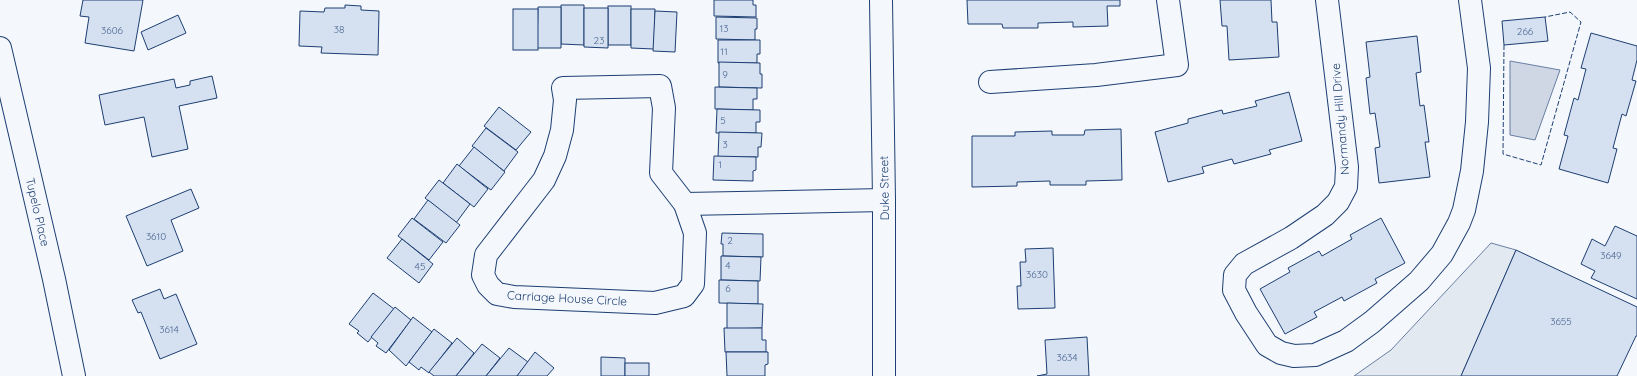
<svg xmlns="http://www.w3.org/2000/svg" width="1637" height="376" font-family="Quicksand,sans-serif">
	<rect width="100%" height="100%" fill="#f4f7fb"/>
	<path fill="#e3e9f0" stroke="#687fa3" d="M1491,243L1516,250L1461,376H1354L1391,350Z"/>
	<path fill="#cfd7e4" stroke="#687fa3" d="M1510,61L1560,70L1535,140L1510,135Z"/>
	<g fill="#d5e0f0" stroke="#1d3f73">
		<path d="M83,0H143L134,51L85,43L89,17L80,16Z"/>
		<path d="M714,0H753V5H756V17L714,16Z"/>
		<path d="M967,0H1120V6H1107L1108,26L1073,27V22L1038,23V28H1003L1002,24H968Z"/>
		<path d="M1220,0H1271L1272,22H1277L1279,57L1229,60L1227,26H1222Z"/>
		<path d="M345,5L361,6V10L379,11L378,55L321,53L322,47L299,46L300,11L324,12L325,8H345Z"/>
		<path d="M561,5H584V45L561,44Z"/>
		<rect x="608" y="6" width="23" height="39"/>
		<path d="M538,7H561V48H537Z"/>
		<path d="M584,8H608V48L584,47Z"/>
		<rect x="513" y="9" width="25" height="41"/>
		<path d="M631,9H655L654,49L631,48Z"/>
		<path d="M655,11L677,12L675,52L653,51Z"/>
		<path d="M178,15L186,33L148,50L141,32Z"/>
		<path d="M716,17L757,18V29H755V40L716,39Z"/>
		<path d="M1545,17L1548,41L1504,45L1502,21Z"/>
		<path d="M1591,33L1637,46V60L1632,80L1636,81L1626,116L1622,114L1613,148L1617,149L1608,183L1559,169L1568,136L1564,135L1574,98L1578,100L1586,69L1581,68Z"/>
		<path d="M1417,36L1421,72L1416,73L1420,106L1424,105L1429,142H1425L1430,177L1379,183L1375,148L1380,147L1375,113L1370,114L1366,78L1370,77L1366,42Z"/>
		<path d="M718,40H760V54H757V63H718Z"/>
		<path d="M719,62L760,63V74H762V88L719,87Z"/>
		<path d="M212,76L217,98L179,106L188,149L152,157L144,117L105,125L99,95L174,79L176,88L190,85V81Z"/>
		<path d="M715,87L757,88V99H753V110L715,109Z"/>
		<path d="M1289,92L1302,141L1269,150L1271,154L1234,164L1232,159L1202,167L1204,173L1168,182L1155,132L1188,123V119L1222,110L1223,114L1257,106L1255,101Z"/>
		<path d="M499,107L531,132L516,150L484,126Z"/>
		<path d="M717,109L760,110V122H756V133H716Z"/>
		<path d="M486,128L518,152L504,171L472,146Z"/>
		<path d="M1121,129L1122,180L1086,181V185H1050V181L1017,182V186L972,187V136H1015V132L1052,131V135H1084L1085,130Z"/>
		<path d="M719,132L762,133L761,147H758V157H718Z"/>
		<path d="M474,147L505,172L491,190L459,166Z"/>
		<path d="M714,156L756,157V170L753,171V181L713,180Z"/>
		<path d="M457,164L488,189L474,207L443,183Z"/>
		<path d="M439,180L470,204L456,223L425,198Z"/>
		<path d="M191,189L199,208L171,220L183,251L147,266L126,216Z"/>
		<path d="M428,200L460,225L446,243L414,219Z"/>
		<path d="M412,218L443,242L429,260L398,236Z"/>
		<path d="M1381,218L1405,263L1375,279L1377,283L1344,301L1342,297L1314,312L1317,317L1285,334L1260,289L1290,272L1288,268L1319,251L1322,256L1352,239L1350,235Z"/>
		<path d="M1615,226L1637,236V299L1591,278L1595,271L1581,264L1592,239L1605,246Z"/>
		<path d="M722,233L763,234V257L723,256V244H721Z"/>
		<path d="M402,239L433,264L419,283L387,258Z"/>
		<path d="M1053,248L1055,308L1018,309L1017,286H1021L1020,262H1026L1025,249Z"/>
		<path d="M1516,250L1637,307V336H1636L1617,376H1461Z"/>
		<path d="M721,256L761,257L760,281L721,280Z"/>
		<path d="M719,280L758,281V304L719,303Z"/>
		<path d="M160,289L164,299L176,294L197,344L160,359L141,312L138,313L132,300Z"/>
		<path d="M373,293L394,309L368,342L357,333L359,331L349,324Z"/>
		<path d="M727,303L763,304L762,328L727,329Z"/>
		<path d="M395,307L411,320L386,353L376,346L378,343L371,337Z"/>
		<path d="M413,317L432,332L406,366L389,350Z"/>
		<path d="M724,328H762V340H766V352H725Z"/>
		<path d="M434,329L452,343L429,373L421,367L419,370L409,362Z"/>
		<path d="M1087,337L1089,376H1037L1047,374L1045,340Z"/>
		<path d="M457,338L474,353L456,376H434L429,372Z"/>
		<path d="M482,344L500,358L486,376H456Z"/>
		<path d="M509,348L528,362L517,376H486Z"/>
		<path d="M535,352L554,368L547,376H517Z"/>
		<path d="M726,352H768V364L765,365V376H727Z"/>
		<path d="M601,357L625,358V376H601Z"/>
		<rect x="625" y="363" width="24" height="13"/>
	</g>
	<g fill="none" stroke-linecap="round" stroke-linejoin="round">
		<defs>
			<g id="street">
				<path d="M1327,0L1347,167L1346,187L1338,202L1325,215L1291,238L1244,264L1235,275L1234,290L1246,313L1267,345L1281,353L1294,356L1315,355L1346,341L1372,322L1419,281L1442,254L1459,223L1464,210L1472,171L1477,122L1479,68L1470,0"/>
				<path d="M0,48L54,279L74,376"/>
				<path d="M990,82L1096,75L1177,65L1168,0"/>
				<path d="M660,86L664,108L661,173L685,204L695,233L693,284L684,296L655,303L514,297L497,294L488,285L483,275L486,255L544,180L555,156L562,130L565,100L563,88Z"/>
				<path d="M685,204L884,200"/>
			</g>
			<path id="primary" d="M881,0L884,200V376"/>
		</defs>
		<use href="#street" stroke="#1d3f73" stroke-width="24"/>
		<use href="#primary" stroke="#1d3f73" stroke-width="24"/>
		<use href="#street" stroke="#f4f7fb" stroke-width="22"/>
		<use href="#primary" stroke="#f4f7fb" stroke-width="22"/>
		<path stroke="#1d3f73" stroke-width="1" stroke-dasharray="5 2" stroke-linecap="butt" d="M1504,45L1503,154L1541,165L1581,22L1570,12L1545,17"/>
	</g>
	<g text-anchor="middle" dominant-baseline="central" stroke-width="3" stroke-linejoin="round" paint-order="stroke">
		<g font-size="10" fill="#4b6792">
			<text x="724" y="28">13</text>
			<text x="339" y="29">38</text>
			<text x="112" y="30">3606</text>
			<text x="1525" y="31">266</text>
			<text x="599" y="40">23</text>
			<text x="724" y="51">11</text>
			<text x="725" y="74">9</text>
			<text x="723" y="120">5</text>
			<text x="725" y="144">3</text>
			<text x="720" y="164">1</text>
			<text x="156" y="236">3610</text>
			<text x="730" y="240">2</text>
			<text x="1611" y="255">3649</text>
			<text x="728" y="265">4</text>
			<text x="420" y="266">45</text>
			<text x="1037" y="274">3630</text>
			<text x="728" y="288">6</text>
			<text x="1561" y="321">3655</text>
			<text x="169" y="329">3614</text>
			<text x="1067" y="357">3634</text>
		</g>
		<g font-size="12" fill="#1d3f73" stroke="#f4f7fb">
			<text transform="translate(1340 119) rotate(-95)">Normandy Hill Drive</text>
			<text transform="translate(884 188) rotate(-91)">Duke Street</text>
			<text transform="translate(38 212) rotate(77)">Tupelo Place</text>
			<text transform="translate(567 298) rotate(3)">Carriage House Circle</text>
		</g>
	</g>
</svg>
